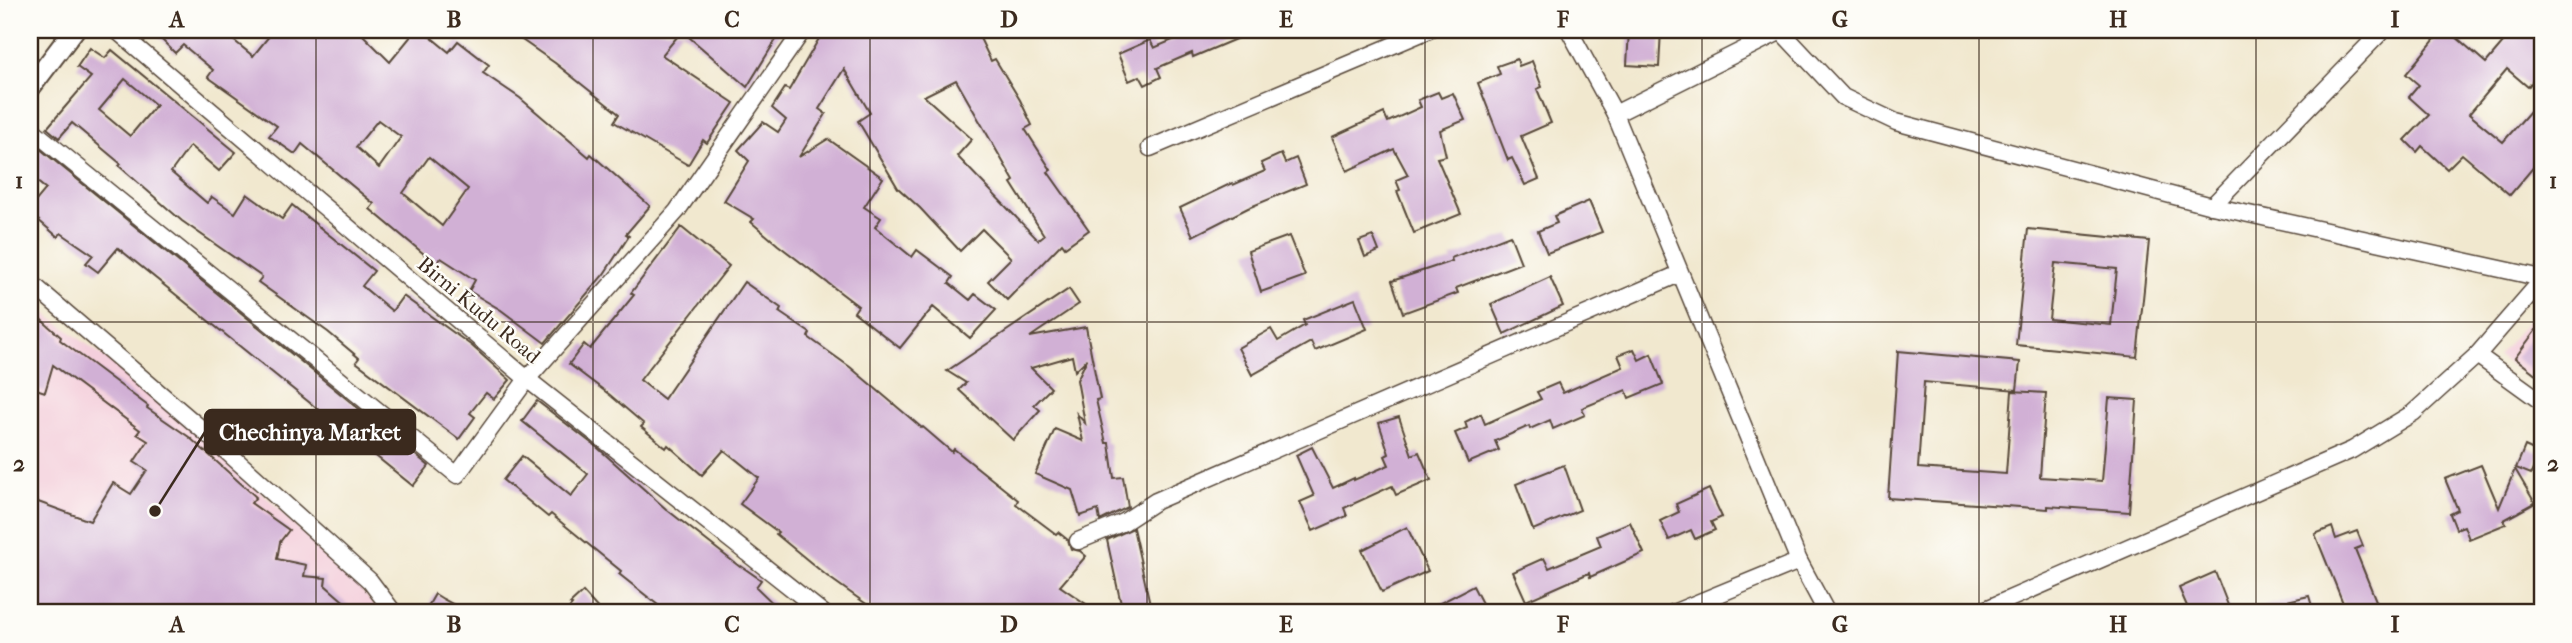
<svg xmlns="http://www.w3.org/2000/svg" width="2572" height="643" font-family="'IM FELL French Canon',serif">
	<rect width="100%" height="100%" fill="#fdfcf7"/>
	<filter id="ink" filterUnits="userSpaceOnUse"><feTurbulence type="fractalNoise" baseFrequency=".0143" numOctaves="2"/><feDisplacementMap in="SourceGraphic" scale="14" xChannelSelector="R" yChannelSelector="G"/><feConvolveMatrix kernelMatrix="1 2 1 2 8 2 1 2 1" color-interpolation-filters="sRGB"/></filter>
	<filter id="wash" filterUnits="userSpaceOnUse"><feTurbulence type="fractalNoise" baseFrequency=".00686" numOctaves="4" result="noise"/><feDisplacementMap in="SourceGraphic" scale="28" xChannelSelector="R" yChannelSelector="G"/><feGaussianBlur stdDeviation="1.57" result="paint"/><feColorMatrix in="noise" values="0 0 0 0 0 0 0 0 0 0 0 0 0 0 0 0 0 1.4 0 .05"/><feComposite in="paint" operator="in"/></filter>
	<g filter="url(#wash)">
		<rect width="100%" height="100%" fill="#f1e8cf"/>
		<g fill="#f4cfdc">
			<path d="M30,302L115,365L203,435L359,587L381,613H30Z"/>
			<path d="M2542,303V387L2498,356Z"/>
		</g>
		<g id="blocks">
			<g fill="#d1b0d5" fill-rule="evenodd">
				<path d="M152,30H221L253,56L274,30H358L390,62L416,30H422L449,52L458,41L489,65L483,73L520,98L589,157L591,154L650,206L626,234L629,236L604,274L545,343L501,310L469,291L475,280L441,258L436,264L370,209L374,204L302,144L295,154L269,136L277,126L208,77L213,70L183,45L175,53ZM378,120L401,137L379,168L356,147ZM429,157L468,189L442,226L403,193Z"/>
				<path d="M529,30H782L747,87L682,31L662,55L734,103L707,143L703,140L688,165L614,122L619,114L555,63L522,40Z"/>
				<path d="M824,30H906L920,38L937,30H976L991,61L995,59L1020,100L1032,125L1025,129L1051,170L1048,172L1089,230L1065,247L1062,243L1007,300L988,281L1011,258L982,229L960,251L920,208L898,188L858,121L870,113L844,69L819,109L826,114L799,157L828,139L883,178L864,207L881,218L875,227L912,257L917,250L953,277L949,283L970,300L975,294L996,310L970,338L933,307L900,348L854,312L858,306L778,245L751,222L754,219L724,201L749,161L738,150L763,122L778,132L786,120L772,108L785,88L789,90ZM956,80L1014,181L1011,183L1044,235L1038,240L957,156L972,139L924,96Z"/>
				<path d="M1196,30H1257L1193,57L1192,53L1157,68L1161,77L1145,85L1140,76L1129,81L1118,54L1150,40L1154,48Z"/>
				<path d="M1629,30H1661L1659,67L1627,65Z"/>
				<path d="M2424,30H2448L2486,63L2514,30H2542V69L2528,87L2507,69L2469,114L2503,142L2531,110L2542,120V157L2510,195L2462,154L2447,169L2422,146L2417,152L2405,140L2429,115L2409,97L2419,85L2406,74L2435,39Z"/>
				<path d="M90,48L105,58L112,50L236,152L219,171L190,146L171,172L207,203L212,197L235,213L247,194L282,219L292,205L374,271L362,286L392,311L403,296L472,346L510,380L494,399L486,393L470,413L475,417L459,439L356,362L359,358L328,332L258,282L262,277L182,221L119,166L121,164L72,123L59,138L47,128L91,77L77,67ZM125,79L156,105L130,136L99,110Z"/>
				<path d="M1517,59L1519,66L1532,61L1542,87L1537,89L1551,123L1521,136L1539,179L1525,185L1512,158L1508,160L1478,83L1500,74L1497,66Z"/>
				<path d="M1438,92L1441,98L1453,93L1465,120L1440,130L1446,156L1437,158L1461,214L1414,233L1397,191L1400,190L1396,180L1408,175L1394,149L1347,171L1332,137L1384,113L1388,122L1421,107L1418,100Z"/>
				<path d="M34,144L429,466L413,486L118,248L98,272L86,263L93,255L61,233L58,237L30,213V208L46,189L30,176V149Z"/>
				<path d="M1281,154L1285,163L1296,158L1306,184L1248,208L1193,236L1180,208L1232,183L1233,185L1265,171L1261,163Z"/>
				<path d="M1589,201L1602,232L1547,253L1538,231L1557,223L1554,216Z"/>
				<path d="M681,227L729,266L640,380L664,399L744,282L781,308L779,312L810,333L808,337L850,367L922,428L923,427L952,452L954,449L1018,500L1016,504L1056,534L1058,532L1068,540L1071,549L1080,551L1086,556L1060,586L1099,613H879L827,576L776,534L778,532L740,504L759,478L724,450L702,475L668,445L666,448L641,427L644,424L610,395L569,364L584,344L590,349L634,295L631,293Z"/>
				<path d="M2028,229L2149,241L2137,357L2016,345ZM2055,263L2117,269L2111,325L2049,319Z"/>
				<path d="M1510,235L1521,263L1456,288L1458,293L1403,313L1392,281L1452,261L1451,258Z"/>
				<path d="M1289,236L1305,276L1261,292L1248,251Z"/>
				<path d="M1373,236L1379,251L1365,257L1359,241Z"/>
				<path d="M1550,277L1563,306L1504,334L1491,304Z"/>
				<path d="M1069,289L1079,304L1030,337L1086,327L1100,399L1096,400L1106,443H1109L1114,478L1123,477L1128,507L1100,521L1098,510L1080,516L1072,490L1035,474L1055,429L1083,441L1077,414L1085,423L1077,380L1087,359L1075,371L1072,356L1031,368L1051,388L1034,405L1040,410L1013,440L959,390L966,383L947,371Z"/>
				<path d="M1355,299L1367,329L1315,351L1311,342L1252,375L1238,348L1271,329L1278,341L1305,325L1303,320Z"/>
				<path d="M37,316L61,337L60,340L148,406L147,408L189,437L256,497L251,503L289,530L280,542L277,559L306,565L304,576L326,578L325,585L357,613H30V499L90,521L113,483L131,494L147,470L134,462L148,441L137,434L140,430L53,365L45,392L30,387V369L37,348L33,343Z"/>
				<path d="M2542,322V379L2515,358Z"/>
				<path d="M1634,349L1639,360L1651,354L1663,384L1629,398L1626,390L1582,408L1585,415L1553,429L1550,420L1530,429L1529,426L1495,441L1499,450L1468,463L1455,433L1467,428L1465,422L1481,414L1485,424L1541,399L1537,392L1558,383L1563,393L1623,367L1618,355Z"/>
				<path d="M1898,351L2020,362L2017,390L1924,382L1918,468L2006,474L2012,391L2046,393L2040,477L2102,481L2109,398L2137,400L2129,512L2048,506V509L1888,498Z"/>
				<path d="M537,401L599,449L666,509L740,567L741,566L761,580L756,587L783,613H668L619,574L621,571L551,514L548,517L503,480L522,456L571,496L588,474L522,421Z"/>
				<path d="M1399,417L1412,455L1419,452L1431,480L1396,495L1392,486L1344,508L1347,516L1313,531L1300,502L1314,496L1296,455L1312,447L1333,488L1354,478V480L1389,465L1385,456L1389,454L1379,423Z"/>
				<path d="M2525,446L2540,453L2531,474L2516,468Z"/>
				<path d="M1564,465L1580,510L1533,530L1516,484Z"/>
				<path d="M2481,465L2499,508L2515,469L2535,503L2504,520L2506,524L2469,539L2464,526L2456,529L2450,514L2458,510L2445,479Z"/>
				<path d="M1709,489L1722,517L1711,522L1715,530L1695,539L1691,530L1669,540L1660,521L1679,512L1676,504Z"/>
				<path d="M1630,522L1644,553L1590,577L1589,573L1526,601L1513,572L1544,558L1549,568L1570,559L1601,546L1597,536Z"/>
				<path d="M1407,527L1428,571L1382,592L1362,550Z"/>
				<path d="M2332,527L2336,539L2357,531L2363,546L2355,549L2381,613H2347L2315,534Z"/>
				<path d="M1133,528L1152,613H1123L1107,540Z"/>
				<path d="M2215,572L2231,613H2190L2179,588Z"/>
				<path d="M1473,586L1487,613H1421Z"/>
				<path d="M583,592L602,613H565L572,605L570,604Z"/>
				<path d="M435,594L443,599L469,613H437L427,608Z"/>
				<path d="M2309,596L2314,613H2261L2260,607Z"/>
			</g>
		</g>
	</g>
	<g filter="url(#ink)">
		<use href="#blocks" fill-opacity="0" stroke="#564639" stroke-width="2"/>
		<g fill="none" stroke-linecap="round" stroke-linejoin="round">
			<defs>
				<g id="minor">
					<path d="M116,30L527,379L823,613"/>
					<path d="M1569,30L1615,114L1799,561L1827,613"/>
					<path d="M1780,30L1843,97L1896,122L2212,206L2542,278"/>
					<path d="M1615,114L1781,31"/>
					<path d="M30,128L457,475L527,379L677,211L803,30"/>
					<path d="M1150,148L1429,30"/>
					<path d="M2212,206L2383,30"/>
					<path d="M30,282L205,432L370,581L394,613"/>
					<path d="M2477,355L2542,402"/>
					<path d="M1078,541L1124,522L1156,501L1679,274"/>
					<path d="M1673,613L1799,561"/>
					<path d="M1977,613L2352,450L2413,413L2477,355L2542,280"/>
				</g>
				<path id="tertiary" d="M30,88L74,30"/>
			</defs>
			<use href="#minor" stroke="#564639" stroke-width="19"/>
			<use href="#tertiary" stroke="#564639" stroke-width="23"/>
			<use href="#minor" stroke="#fff" stroke-width="16"/>
			<use href="#tertiary" stroke="#fff" stroke-width="19"/>
		</g>
	</g>
	<path fill="none" stroke="#3b2a1e" stroke-width="2" stroke-opacity="0.55" d="M316,30V613M593,30V613M870,30V613M1147,30V613M1425,30V613M1702,30V613M1979,30V613M2256,30V613M30,322H2542"/>
	<g text-anchor="middle" dominant-baseline="central" stroke-width="5" stroke-linejoin="round" paint-order="stroke">
		<g font-size="21" fill="#3b2a1e" stroke="#fdfcf7">
			<text transform="translate(479 310) rotate(40)">Birni Kudu Road</text>
		</g>
	</g>
	<path fill="none" stroke="#3b2a1e" stroke-width="2.5" d="M155 511L205 432"/>
	<circle fill="#3b2a1e" stroke="#fdfcf7" stroke-width="2.5" cx="155" cy="511" r="7"/>
	<rect fill="#3b2a1e" stroke="#3b2a1e" stroke-width="2.5" x="205" y="410" width="210" height="44" rx="7"/>
	<g font-size="23" text-anchor="middle" font-weight="bold" fill="#fff">
		<text x="310" y="440">Chechinya Market</text>
	</g>
	<rect width="2572" height="643" fill="none" stroke="#fdfcf7" stroke-width="77"/>
	<rect x="38" y="38" width="2496" height="566" fill="none" stroke="#3b2a1e" stroke-width="2.5"/>
	<g font-size="23" text-anchor="middle" font-weight="bold" fill="#3b2a1e">
		<text x="177" y="27">A</text>
		<text x="454" y="27">B</text>
		<text x="732" y="27">C</text>
		<text x="1009" y="27">D</text>
		<text x="1286" y="27">E</text>
		<text x="1563" y="27">F</text>
		<text x="1840" y="27">G</text>
		<text x="2118" y="27">H</text>
		<text x="2395" y="27">I</text>
		<text x="19" y="188">1</text>
		<text x="2553" y="188">1</text>
		<text x="19" y="471">2</text>
		<text x="2553" y="471">2</text>
		<text x="177" y="632">A</text>
		<text x="454" y="632">B</text>
		<text x="732" y="632">C</text>
		<text x="1009" y="632">D</text>
		<text x="1286" y="632">E</text>
		<text x="1563" y="632">F</text>
		<text x="1840" y="632">G</text>
		<text x="2118" y="632">H</text>
		<text x="2395" y="632">I</text>
	</g>
</svg>
